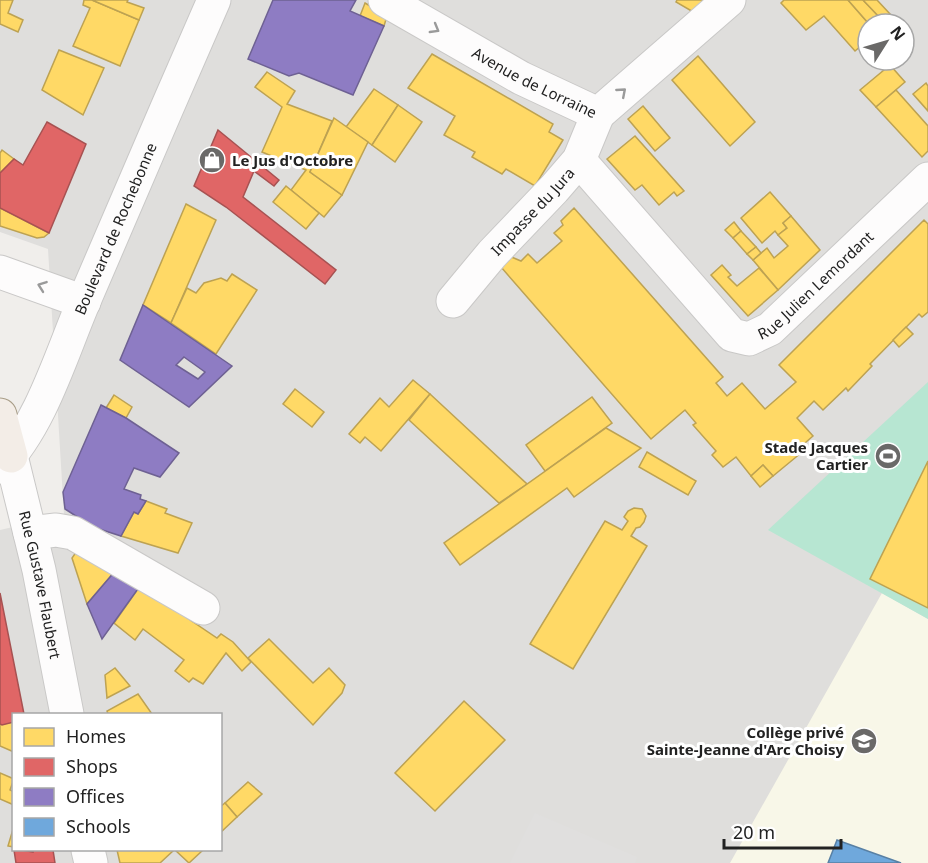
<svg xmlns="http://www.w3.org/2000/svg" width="928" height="863" font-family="'Noto Sans',sans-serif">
	<rect width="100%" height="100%" fill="#f0eeeb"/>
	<path fill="#dfdedc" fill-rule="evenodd" d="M0,0H928V863H0V530L64,515L48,249L0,232ZM868,24H904V60H868ZM14,714H220V850H14Z"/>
	<path fill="#f8f7e8" d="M882,593L928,619V863H730Z"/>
	<path fill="#b7e6d2" d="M928,382V619L768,530Z"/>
	<path fill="#e0dfde" d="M535,813L637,857L635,863H510Z"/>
	<g fill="#ffd966" stroke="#bda252" stroke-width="1.5">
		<path d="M0,0H13L8,13L23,20L18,32L0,24Z"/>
		<path d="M84,0H92L139,20L120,66L73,46L90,8L83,5Z"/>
		<path d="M92,0H128L127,2L144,8L139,20Z"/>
		<path d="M677,0H703L706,2L695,13L676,2Z"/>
		<path d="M784,0H848L869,24H868V40L855,51L824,16L806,30L781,3Z"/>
		<path d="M848,0H863L883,21L879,24H869Z"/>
		<path d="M863,0H877L890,14L883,21Z"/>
		<path d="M365,3L387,16L384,26L360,16Z"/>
		<path d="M59,50L104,68L83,115L42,90Z"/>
		<path d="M432,54L553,124L549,132L563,140L535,186L506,169L502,174L472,157L475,152L444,135L455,116L408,88Z"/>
		<path d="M698,56L755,122L730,146L672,80Z"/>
		<path d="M890,65L905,82L876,107L860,90Z"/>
		<path d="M267,72L295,91L287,104L332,121L310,172L342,195L324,217L291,190L306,170L262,152L282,107L255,87Z"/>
		<path d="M926,83L928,86V111L913,94Z"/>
		<path d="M374,89L398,105L372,145L346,127Z"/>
		<path d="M896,90L928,126V151L922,157L876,107Z"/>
		<path d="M398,105L422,122L395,162L372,145Z"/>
		<path d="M643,106L670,138L655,151L628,119Z"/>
		<path d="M334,118L368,142L342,195L310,172Z"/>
		<path d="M635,136L684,191L677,196L674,192L659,205L642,185L635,190L607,159Z"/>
		<path d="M2,150L14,159L0,173V153Z"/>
		<path d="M286,186L319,213L306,229L273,202Z"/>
		<path d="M770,192L791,216L783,223L787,228L778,235L775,231L762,243L741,218Z"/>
		<path d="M186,204L216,220L171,323L143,305Z"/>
		<path d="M0,208L49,233L44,237L37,238L0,226Z"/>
		<path d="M574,208L723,377L716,383L727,396L742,383L765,409L796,382L779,365L924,220L928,224V312L922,317L919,314L870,364L872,366L848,391L846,388L823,410L814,401L797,418L813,436L798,449L801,453L773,476L763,465L751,476L736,457L723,467L712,455L716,451L693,425L696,423L685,410L651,439L501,267L509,256L521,261L528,254L537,263L562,241L554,233L563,225L561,221Z"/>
		<path d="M791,216L820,250L778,290L753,260L767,248L774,258L788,246L778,235L787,228L783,223Z"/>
		<path d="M734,222L741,231L733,238L725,230Z"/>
		<path d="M741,231L756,247L747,254L733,238Z"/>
		<path d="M756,247L761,253L753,260L747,254Z"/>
		<path d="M722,265L731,275L728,277L737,286L759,268L778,290L748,316L711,275Z"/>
		<path d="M232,274L257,290L216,354L171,323L187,288L196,293L204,283L221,278L227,281Z"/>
		<path d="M906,327L913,334L899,347L893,340Z"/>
		<path d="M413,380L430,394L381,451L365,437L360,443L349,434L380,398L389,407Z"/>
		<path d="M295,389L324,412L312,427L283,404Z"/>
		<path d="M430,394L527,484L499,503L409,420Z"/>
		<path d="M114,395L132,407L126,418L106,408Z"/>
		<path d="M592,397L612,423L545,471L526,445Z"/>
		<path d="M606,428L641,448L574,497L567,488L460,565L444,543Z"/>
		<path d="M647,452L696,481L688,495L639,467Z"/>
		<path d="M928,461V608L870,579Z"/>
		<path d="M763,465L773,476L760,487L751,476Z"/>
		<path d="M146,501L167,509L165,513L192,523L178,553L121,536L134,512L138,514Z"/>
		<path d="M634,508L642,509L646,516L644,522L640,527L636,528L631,536L647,546L573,669L530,644L605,521L622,530L628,521L624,517L628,511Z"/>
		<path d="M79,548L116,570L87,604L72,558Z"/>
		<path d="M140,586L217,638L221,634L233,642L251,662L242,671L226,653L203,684L193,678L189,682L175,671L184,660L143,629L135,640L114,623Z"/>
		<path d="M269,639L313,683L329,668L345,685L342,693L313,725L248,658Z"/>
		<path d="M115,668L130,686L107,698L105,675Z"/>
		<path d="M138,694L152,714H108L107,711Z"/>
		<path d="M464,701L505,740L435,811L395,773Z"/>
		<path d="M14,722V752L0,746V724Z"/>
		<path d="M0,773L14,779L10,790L14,792V805L0,799Z"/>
		<path d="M248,782L262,794L237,817L225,803Z"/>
		<path d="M225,803L237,817L220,833V807Z"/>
		<path d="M14,826V847L8,846Z"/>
		<path d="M117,850H174L160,863H120Z"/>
		<path d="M175,850H203L189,863Z"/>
	</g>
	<g fill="#e06666" stroke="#a75252" stroke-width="1.5">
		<path d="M47,122L86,144L49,233L0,208V173L14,159L23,165Z"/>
		<path d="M218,130L279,180L274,186L254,171L243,197L336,270L325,284L226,207L194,186Z"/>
		<path d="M0,593L24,714H14V722L2,725L0,724Z"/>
		<path d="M14,850H22L33,852V850H53L55,863H16Z"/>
	</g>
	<g fill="#8e7cc3" stroke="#6e6193" stroke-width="1.5" fill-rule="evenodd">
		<path d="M273,0H356L350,11L384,26L353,95L299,73L289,76L248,59Z"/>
		<path d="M143,305L232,366L189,407L120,360ZM184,357L205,372L198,379L176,365Z"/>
		<path d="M101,405L126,418L179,453L160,477L134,468L124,489L141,495L140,499L146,501L138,514L134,512L121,536L93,527L65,509L63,492Z"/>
		<path d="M116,570L140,586L102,639L87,604Z"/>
	</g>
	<path fill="#6fa8dc" stroke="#5880a4" stroke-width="1.5" d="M837,840L901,863H828Z"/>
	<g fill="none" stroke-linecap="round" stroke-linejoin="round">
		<defs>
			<g id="minor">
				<path id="s1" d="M385,0L521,78L598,114L729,0"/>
				<path id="s2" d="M579,160L732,335L749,339L770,329L928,179"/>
				<path d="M0,272L84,302"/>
				<path id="s3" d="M453,301L492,254L554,189L579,160L598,114"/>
				<path id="s4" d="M11,456L39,570L67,714"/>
				<path id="s5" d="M0,467C41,425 61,355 84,301C127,201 170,100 214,0"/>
				<path d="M30,533L56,530L73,533L203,608"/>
				<path d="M88,850L91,863"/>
			</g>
			<path id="major" d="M0,415L11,456"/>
		</defs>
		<use href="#minor" stroke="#c9c8c7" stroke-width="35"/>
		<use href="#major" stroke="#a79c86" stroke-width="35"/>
		<use href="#minor" stroke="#fdfcfc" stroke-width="33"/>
		<use href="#major" stroke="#f3ede7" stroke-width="33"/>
	</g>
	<defs><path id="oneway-chevron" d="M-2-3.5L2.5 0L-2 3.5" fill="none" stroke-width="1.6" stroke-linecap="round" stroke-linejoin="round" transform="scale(1.5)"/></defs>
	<g stroke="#9a9a9a">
		<use href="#oneway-chevron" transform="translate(435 29) rotate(30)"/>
		<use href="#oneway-chevron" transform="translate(622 92) rotate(-41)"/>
		<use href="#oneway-chevron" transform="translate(42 286) rotate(-160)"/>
	</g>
	<defs>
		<symbol id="shop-disc" viewBox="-11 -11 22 22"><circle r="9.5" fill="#6a6968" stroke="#fff"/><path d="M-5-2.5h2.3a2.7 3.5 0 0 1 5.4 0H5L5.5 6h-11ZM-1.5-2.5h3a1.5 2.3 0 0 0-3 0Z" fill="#fff"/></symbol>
		<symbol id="stadium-disc" viewBox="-11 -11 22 22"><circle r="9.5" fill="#6a6968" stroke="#fff"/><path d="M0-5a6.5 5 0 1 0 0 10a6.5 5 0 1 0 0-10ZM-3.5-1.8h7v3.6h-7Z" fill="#fff"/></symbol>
		<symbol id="school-disc" viewBox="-11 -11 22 22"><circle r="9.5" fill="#6a6968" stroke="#fff"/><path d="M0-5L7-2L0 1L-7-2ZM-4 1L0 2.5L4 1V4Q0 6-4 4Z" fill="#fff"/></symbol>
	</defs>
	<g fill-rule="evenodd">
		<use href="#shop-disc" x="197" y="145" width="30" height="30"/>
		<use href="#stadium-disc" x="873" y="441" width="30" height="30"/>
		<use href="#school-disc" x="849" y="726" width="30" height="30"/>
	</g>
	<g text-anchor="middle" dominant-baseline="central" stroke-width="6" stroke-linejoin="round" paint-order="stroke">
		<g font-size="15" fill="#222" stroke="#fff">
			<text stroke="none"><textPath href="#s1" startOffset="171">Avenue de Lorraine</textPath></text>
			<text stroke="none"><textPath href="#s3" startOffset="120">Impasse du Jura</textPath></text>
			<text stroke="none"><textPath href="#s5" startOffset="266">Boulevard de Rochebonne</textPath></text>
			<text stroke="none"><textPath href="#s2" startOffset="336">Rue Julien Lemordant</textPath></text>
			<text stroke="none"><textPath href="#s4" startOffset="132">Rue Gustave Flaubert</textPath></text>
		</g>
		<g font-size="15" font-weight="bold" fill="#222" stroke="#fff" text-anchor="end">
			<text x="232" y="160" text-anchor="start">Le Jus d'Octobre</text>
			<text x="868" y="447">Stade Jacques<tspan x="868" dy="17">Cartier</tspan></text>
			<text x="844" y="732">Collège privé<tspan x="844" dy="17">Sainte-Jeanne d'Arc Choisy</tspan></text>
		</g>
	</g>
	<rect x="12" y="713" width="210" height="138" fill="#ffffff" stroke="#a7a7a7" stroke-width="1.5"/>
	<rect x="24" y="728" width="30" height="18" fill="#ffd966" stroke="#a7a7a7" stroke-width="1.5"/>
	<text x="66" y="743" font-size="18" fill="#222222">Homes</text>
	<rect x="24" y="758" width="30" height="18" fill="#e06666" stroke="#a7a7a7" stroke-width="1.5"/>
	<text x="66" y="773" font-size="18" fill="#222222">Shops</text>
	<rect x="24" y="788" width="30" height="18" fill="#8e7cc3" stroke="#a7a7a7" stroke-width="1.5"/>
	<text x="66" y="803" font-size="18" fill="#222222">Offices</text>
	<rect x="24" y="818" width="30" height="18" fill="#6fa8dc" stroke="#a7a7a7" stroke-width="1.5"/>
	<text x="66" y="833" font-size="18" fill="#222222">Schools</text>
	<g transform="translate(886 42) rotate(53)"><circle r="28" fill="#ffffff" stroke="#a7a7a7" stroke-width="1.5"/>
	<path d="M0-4.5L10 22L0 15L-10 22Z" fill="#6a6968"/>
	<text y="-9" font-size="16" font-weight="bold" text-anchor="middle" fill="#222222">N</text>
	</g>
	<path d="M724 839v9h117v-9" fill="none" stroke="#222222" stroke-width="3"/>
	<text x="733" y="839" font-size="18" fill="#222222" stroke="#ffffff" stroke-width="4.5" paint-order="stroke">20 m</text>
</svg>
